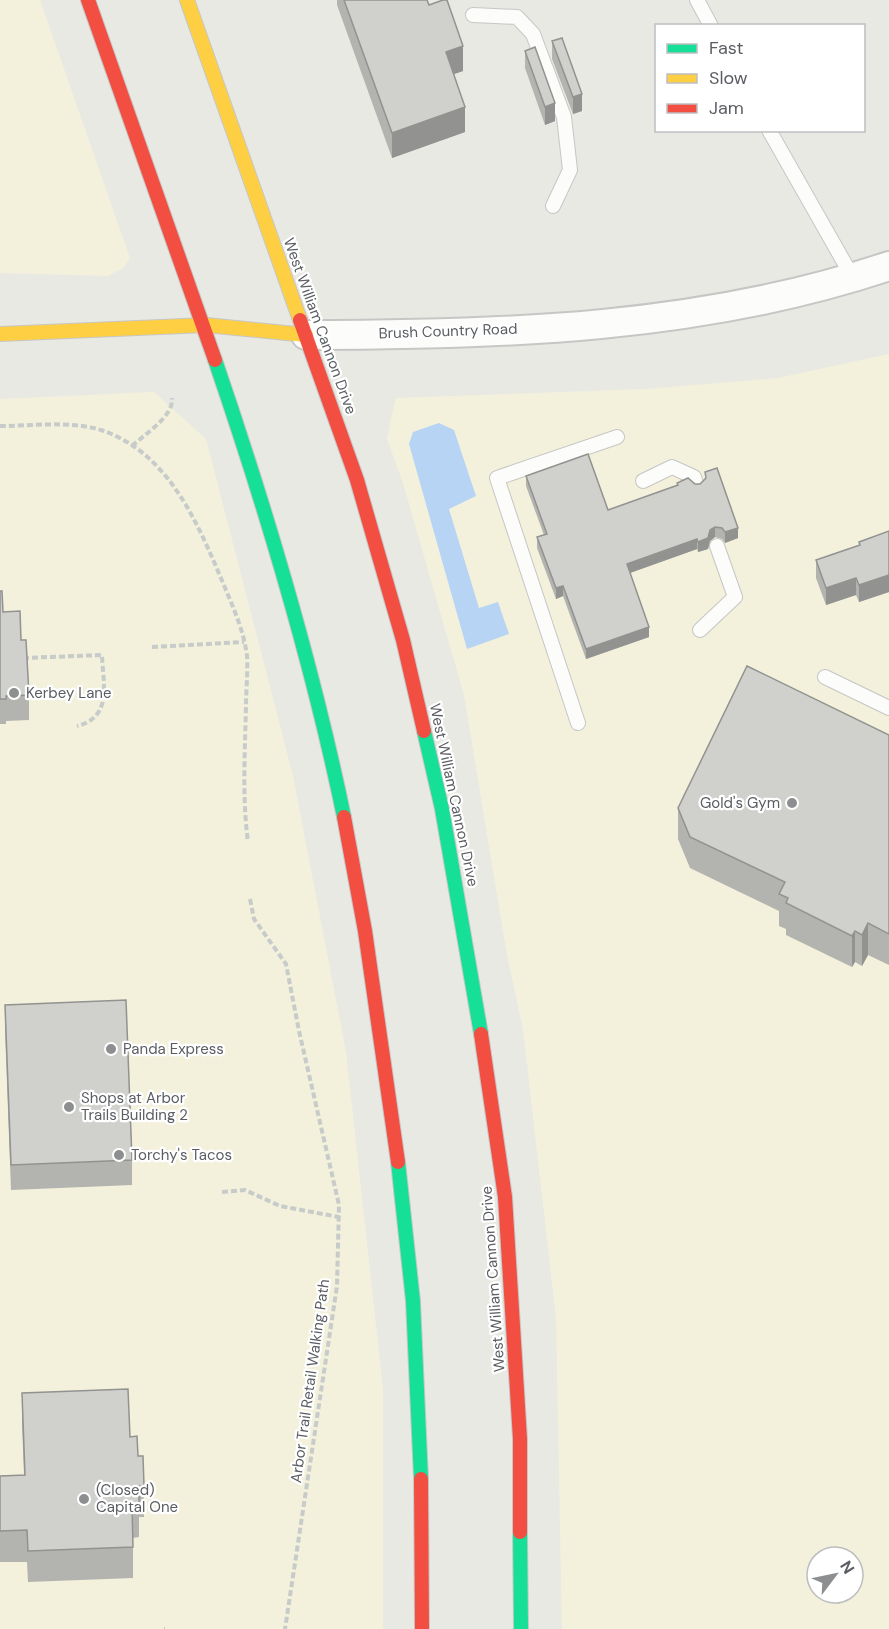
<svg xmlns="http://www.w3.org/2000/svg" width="889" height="1629" font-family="'DM Sans',sans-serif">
	<rect width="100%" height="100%" fill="#e9e9e4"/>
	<g fill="#f3f1dc" fill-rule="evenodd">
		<path d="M0,0H40L130,258L123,268L108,276L0,273Z"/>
		<path d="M889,354V1629H562L556,1318L523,1029L507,955L464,695L403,483L387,439L392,415L396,398L646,389L778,378ZM817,1557H853V1593H817Z"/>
		<path d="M154,392L206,439L293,776L346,1052L383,1390V1629H0V399Z"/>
	</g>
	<path fill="#b7d4f5" d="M439,423L454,430L476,496L449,509L479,608L498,602L509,634L467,649L409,444L413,432Z"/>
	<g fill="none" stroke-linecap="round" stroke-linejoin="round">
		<defs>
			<g id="lane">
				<path d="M697,0L711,26"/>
				<path d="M473,15L517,17L533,34L564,117L570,170L553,206"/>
				<path d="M769,130L853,278"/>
				<path d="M643,481L672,467L694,477L697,486"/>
				<path d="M700,630L735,597L717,546"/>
				<path d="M825,677L889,708"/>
				<path d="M578,723L497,478L617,437"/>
			</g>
			<path id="street" d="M306,335C502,335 702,329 889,266"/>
			<g id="fast">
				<path d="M215,360C266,509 312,662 344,817"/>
				<path d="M424,731L442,809L481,1034"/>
				<path d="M398,1162L413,1301L421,1479"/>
				<path d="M520,1532L521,1629"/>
			</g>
			<g id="slow">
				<path d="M187,0L300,320"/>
				<path d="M0,334L206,325L306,335"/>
			</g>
			<g id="jam">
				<path d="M88,0L215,360"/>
				<path d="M300,320L357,480L403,640L424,731"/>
				<path d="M344,817L365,931L398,1162"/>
				<path d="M481,1034L505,1197L520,1439V1532"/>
				<path d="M421,1479L422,1629"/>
			</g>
		</defs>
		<use href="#lane" stroke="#c6c6c5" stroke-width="16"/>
		<use href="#street" stroke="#c6c6c5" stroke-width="32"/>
		<use href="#fast" stroke="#c6c7c6" stroke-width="16"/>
		<use href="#slow" stroke="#c6c7c6" stroke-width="16"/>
		<use href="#jam" stroke="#c6c7c6" stroke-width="16"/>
		<g stroke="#c7cbc9" stroke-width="4" stroke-dasharray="6 3" stroke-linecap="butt">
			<path d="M0,426C33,426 72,420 104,431C170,455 198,524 223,583C233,607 244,631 247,656C248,673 246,690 246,706C245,752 242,797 248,842"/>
			<path d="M132,446C145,434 174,416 172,398"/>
			<path d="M152,647L244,642"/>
			<path d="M23,658L102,655C103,684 113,717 77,726"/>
			<path d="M250,899L254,919L286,964L299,1031L339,1205L337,1286L285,1629"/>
			<path d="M222,1192L245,1190L280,1206L339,1217"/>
			<path d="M164,1629H165"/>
		</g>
		<use href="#lane" stroke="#fcfcfb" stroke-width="14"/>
		<use href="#street" stroke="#fcfcfb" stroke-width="28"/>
		<use href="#fast" stroke="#16e098" stroke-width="14"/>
		<use href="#slow" stroke="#ffcf43" stroke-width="14"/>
		<use href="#jam" stroke="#f24e42" stroke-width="14"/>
	</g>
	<g fill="#b3b3b0">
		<path d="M337,0H427L463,71L453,74L465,132L392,158L337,5Z"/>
		<path d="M552,41L582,111L573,114L552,59Z"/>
		<path d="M525,51L555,121L545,125L525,68Z"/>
		<path d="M526,476L608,510L677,486V483L738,538L725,543L722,539L715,537L710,541L708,549L698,552L697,549L630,573L649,637L586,659L563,596L556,599L537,548V537L544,535L526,486Z"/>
		<path d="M889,531V592L859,602L856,595L826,605L816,578V560L859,546V542Z"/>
		<path d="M0,591L3,612L21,640L29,695V720L6,721V724H0Z"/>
		<path d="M889,735V965L868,955L862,966L855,962L852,967L786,935V929L779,926V911L690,868L678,839V808Z"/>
		<path d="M5,1005L132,1160V1185L11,1190L5,1030Z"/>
		<path d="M22,1393L130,1437L138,1456L144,1486V1517H139V1537L133,1538V1578L28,1582L27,1562H0V1476L24,1475L22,1424Z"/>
	</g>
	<g fill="#929290">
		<path d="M463,46V71L446,77V52Z"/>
		<path d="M582,94V111L573,114V97Z"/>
		<path d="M555,103V121L545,125V107Z"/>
		<path d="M465,107V132L392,158V133Z"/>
		<path d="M715,527V537L710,541L708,549L698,552V542Z"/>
		<path d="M738,528V538L725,543V532Z"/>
		<path d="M697,539V549L627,574V564Z"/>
		<path d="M889,575V592L859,602V585Z"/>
		<path d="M856,578V595L826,605V588Z"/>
		<path d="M563,586V596L556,599V588Z"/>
		<path d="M649,627V637L586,659V649Z"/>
		<path d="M868,923V955L862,966V935Z"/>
		<path d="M855,931V962L852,967V936Z"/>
	</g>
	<g fill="#d0d0cd" stroke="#929290" stroke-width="1.5">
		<path d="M344,0H427L429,5L443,0H447L463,46L446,52L465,107L392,133Z"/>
		<path d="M562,38L582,94L573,97L552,41Z"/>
		<path d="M535,47L555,103L545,107L525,51Z"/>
		<path d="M588,454L608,510L678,485L677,483L688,478L695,484H700L706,478L705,472L717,468L738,528L725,532L722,528L715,527L710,530L708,538L698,542L697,539L627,564L649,627L586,649L563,586L556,588L537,537L547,534L526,476Z"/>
		<path d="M889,531V575L859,585L856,578L826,588L816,560L860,545L859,542Z"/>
		<path d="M0,591H2L3,612L20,611L21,640H26L29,695L6,696V699H0Z"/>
		<path d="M747,666L889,735V934L868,923L862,935L855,931L852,936L786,903L788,898L779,894L785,882L690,837L678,808Z"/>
		<path d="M126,1000L132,1160L11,1165L5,1005Z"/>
		<path d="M128,1389L130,1437L137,1436L138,1456H143L144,1486H139V1506L132,1507L133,1547L28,1551L27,1530L0,1531V1476L25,1475L22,1393Z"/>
	</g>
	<g fill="#8c8e90" stroke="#fff" stroke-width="2">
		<circle cx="14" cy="693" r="6"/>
		<circle cx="792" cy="803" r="6"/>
		<circle cx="111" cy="1049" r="6"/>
		<circle cx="69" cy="1107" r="6"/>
		<circle cx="119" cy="1155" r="6"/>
		<circle cx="84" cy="1499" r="6"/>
	</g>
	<g text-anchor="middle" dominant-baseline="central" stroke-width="4.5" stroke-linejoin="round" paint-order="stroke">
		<g font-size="15" fill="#5a5d62" stroke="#fff">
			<text transform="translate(320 326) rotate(70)">West William Cannon Drive</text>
			<text transform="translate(448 331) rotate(-2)">Brush Country Road</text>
			<text transform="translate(454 795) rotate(78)">West William Cannon Drive</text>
			<text transform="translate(493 1279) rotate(-94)">West William Cannon Drive</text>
			<text transform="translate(310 1381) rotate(-82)">Arbor Trail Retail Walking Path</text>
		</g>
		<g font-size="15" fill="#5a5d62" stroke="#fff" text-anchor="start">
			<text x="26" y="693">Kerbey Lane</text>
			<text x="780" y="803" text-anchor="end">Gold's Gym</text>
			<text x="123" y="1049">Panda Express</text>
			<text x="81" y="1098">Shops at Arbor<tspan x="81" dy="17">Trails Building 2</tspan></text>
			<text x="131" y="1155">Torchy's Tacos</text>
			<text x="96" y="1490">(Closed)<tspan x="96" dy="17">Capital One</tspan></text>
		</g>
	</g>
	<rect x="655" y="24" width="210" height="108" fill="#ffffff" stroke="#bdbec0" stroke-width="1.5"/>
	<rect x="667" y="44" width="30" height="9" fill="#16e098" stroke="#bdbec0" stroke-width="1.5"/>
	<text x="709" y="54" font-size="18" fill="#5a5d62">Fast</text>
	<rect x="667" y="74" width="30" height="9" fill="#ffcf43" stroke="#bdbec0" stroke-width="1.5"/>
	<text x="709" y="84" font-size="18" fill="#5a5d62">Slow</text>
	<rect x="667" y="104" width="30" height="9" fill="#f24e42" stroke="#bdbec0" stroke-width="1.5"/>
	<text x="709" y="114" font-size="18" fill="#5a5d62">Jam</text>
	<g transform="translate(835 1575) rotate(58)"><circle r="28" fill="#ffffff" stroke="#bdbec0" stroke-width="1.5"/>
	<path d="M0-4.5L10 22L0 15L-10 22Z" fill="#8c8e90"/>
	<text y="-9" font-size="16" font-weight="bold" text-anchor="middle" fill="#5a5d62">N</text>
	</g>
</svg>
